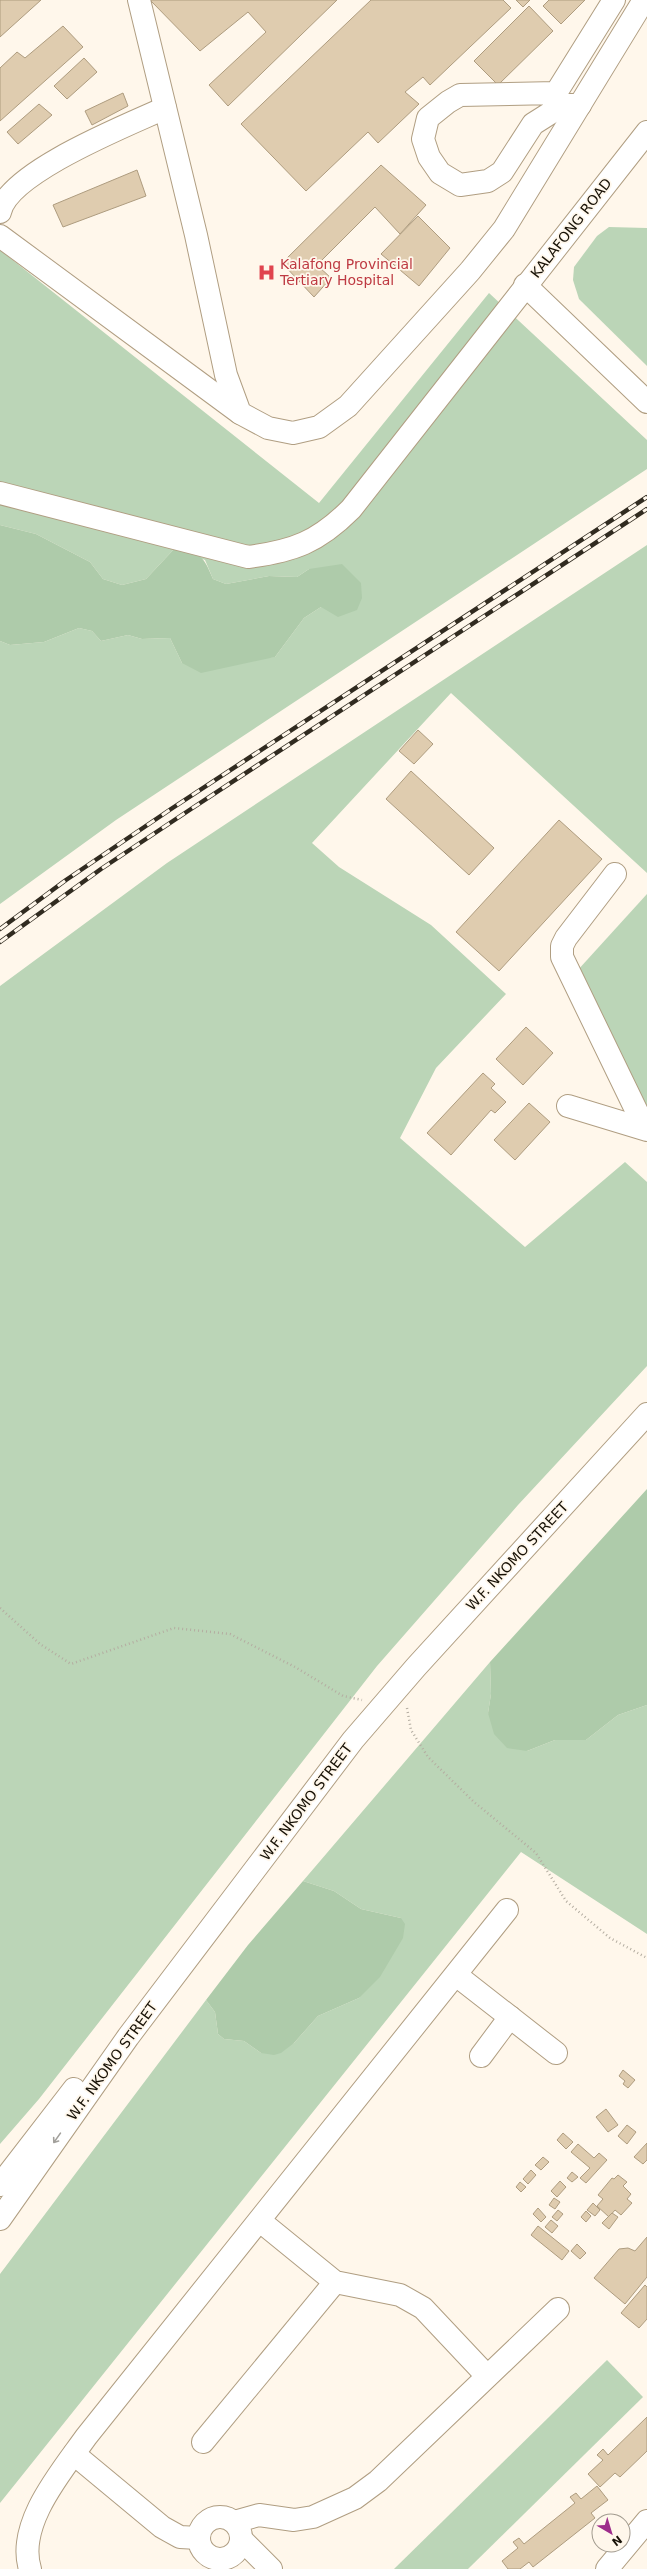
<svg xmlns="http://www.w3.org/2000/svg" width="647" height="2569" font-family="'DejaVu Sans',sans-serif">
	<rect width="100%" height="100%" fill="#fff7eb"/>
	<g fill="#bbd5b7">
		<path d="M609,227L647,228V366L579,299L573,280L574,267L597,236Z"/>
		<path d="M0,250L319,503L489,293L647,440V469L116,820L0,904V641L10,645L44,642L79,628L92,631L101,641L128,635L142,639L170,638L182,663L275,657L304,618L321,607L309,569L297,577L269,576L226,584L213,579L205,560L175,548L146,579L122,585L103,579L90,562L36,534L0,525Z"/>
		<path d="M647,545V873L451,693L312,843L339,867L431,925L506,994L436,1068L400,1138L525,1247L625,1162L647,1182V1366L518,1505L377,1666L39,2099L0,2144V986L167,863Z"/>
		<path d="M647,894V1114L577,971Z"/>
		<path d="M490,1662L491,1694L488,1713L527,1751L555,1740H586L618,1715L647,1705V1934L521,1852L0,2503V2274L206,2000L215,2012L218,2034L224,2039L244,2041L261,2053L294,2043L318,2016L359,1998L401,1918L361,1909L334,1891L303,1881Z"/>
		<path d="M607,2360L643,2397L468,2569H394Z"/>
	</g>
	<g fill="#aecbaa">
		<path d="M0,525L36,534L90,562L103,579L122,585L146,579L175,548C200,552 203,555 213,579L226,584L269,576L297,577L309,569L342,564L361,583L362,598L357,610L338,617L321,607L304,618L275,657L201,673L182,663L170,638L142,639L128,635L101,641L92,631L79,628L44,642L10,645L0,641Z"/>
		<path d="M647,1489V1705L618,1715L586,1740H555L527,1751L507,1748L494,1734L488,1713L491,1694L490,1662Z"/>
		<path d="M303,1881L334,1891L361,1909L401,1918L405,1924L403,1938L380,1977L359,1998L318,2016L294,2043L281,2053L274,2055L261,2053L244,2041L224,2039L218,2034L215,2012L206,2000L248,1945Z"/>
	</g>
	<g fill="#dfccaf" stroke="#ae9c7f">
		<path d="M0,0H41L0,37Z"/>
		<path d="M150,0H337L228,106L209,85L266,32L248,12L200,51Z"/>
		<path d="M371,0H503L511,8L430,85L423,77L405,92L419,104L378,143L368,132L306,191L241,124Z"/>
		<path d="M516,0H530L523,7Z"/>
		<path d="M549,0H585L561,24L543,6Z"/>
		<path d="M529,6L553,31L498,85L474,61Z"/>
		<path d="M63,26L83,47L0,121V68L17,52L25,58Z"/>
		<path d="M84,58L97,72L67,99L54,86Z"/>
		<path d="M123,93L128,106L92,125L85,111Z"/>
		<path d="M39,104L52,115L18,144L7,132Z"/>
		<path d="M381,165L426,205L400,234L375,207L317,265L331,278L314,297L282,263Z"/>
		<path d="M137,170L146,196L63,227L53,205Z"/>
		<path d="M418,216L450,248L419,286L381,254Z"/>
		<path d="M418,730L433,744L414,764L399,751Z"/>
		<path d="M411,771L494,848L469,875L386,799Z"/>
		<path d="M559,820L602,859L499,971L456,932Z"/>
		<path d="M526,1027L553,1053L523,1085L496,1059Z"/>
		<path d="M483,1073L495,1084L491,1088L506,1102L495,1113L491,1110L451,1155L427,1133Z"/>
		<path d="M529,1103L550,1122L515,1160L494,1140Z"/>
		<path d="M623,2070L635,2080L628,2088L623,2084L625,2081L619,2076Z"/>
		<path d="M606,2109L618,2125L608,2132L596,2117Z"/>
		<path d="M627,2125L636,2132L627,2144L618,2136Z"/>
		<path d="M563,2133L573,2142L566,2149L557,2140Z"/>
		<path d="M647,2143V2160L643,2164L634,2157Z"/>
		<path d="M578,2144L594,2158L599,2153L607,2160L586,2183L580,2178L590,2168L571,2152Z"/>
		<path d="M543,2157L549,2162L541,2170L535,2165Z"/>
		<path d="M531,2170L536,2175L528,2184L523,2179Z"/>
		<path d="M572,2172L578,2177L572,2182L567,2178Z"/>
		<path d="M618,2175L627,2182L623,2186L631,2194L627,2199L632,2203L621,2215L615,2210L609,2217L597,2206L603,2199L598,2195L612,2178L614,2179Z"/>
		<path d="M560,2181L566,2187L557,2197L551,2191Z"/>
		<path d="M520,2182L526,2187L521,2192L516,2187Z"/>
		<path d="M554,2198L560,2202L555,2209L549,2205Z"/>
		<path d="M593,2203L600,2210L595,2216L587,2210Z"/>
		<path d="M538,2208L546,2217L541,2222L533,2214Z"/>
		<path d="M558,2210L563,2214L557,2221L552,2217Z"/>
		<path d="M586,2211L591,2216L586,2222L581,2217Z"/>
		<path d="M612,2213L618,2217L609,2229L602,2223Z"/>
		<path d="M551,2220L558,2226L552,2233L545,2227Z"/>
		<path d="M538,2226L569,2251L562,2260L531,2235Z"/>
		<path d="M647,2237V2277L625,2304L594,2278L619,2249L628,2248L635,2251Z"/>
		<path d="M577,2244L586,2253L580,2259L571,2251Z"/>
		<path d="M645,2285L647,2287V2319L639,2328L621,2313Z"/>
		<path d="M647,2417V2451L620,2477L615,2473L600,2487L588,2474L603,2460L597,2455L603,2449L608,2455Z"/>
		<path d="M597,2486L608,2500L591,2513L595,2518L533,2567L529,2562L520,2569H508L502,2561L518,2548L513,2542L519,2538L524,2544L575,2503L570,2497L576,2493L581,2499Z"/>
	</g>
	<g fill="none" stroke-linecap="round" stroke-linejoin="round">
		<defs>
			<g id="minor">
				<path d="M139,0L196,235L226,375L240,413L268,428L293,433L319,427L348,406L470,271L504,229L644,0"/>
				<path d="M580,105H563L533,124L502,172L488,181L460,185L440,173L429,157L423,139L428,118L448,102L460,95L556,93L614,0"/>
				<path d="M0,212C9,172 128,125 165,108"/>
				<path d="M0,236L240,413"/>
				<path d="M525,285L647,402"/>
				<path d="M0,493L248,557C294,551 318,542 351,509L647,132"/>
				<path d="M615,874L566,938L562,946V957L639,1116L647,1127"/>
				<path d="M568,1106L647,1130"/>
				<path d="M456,1975L556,2053"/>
				<path d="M481,2056L510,2017"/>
				<path d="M260,2221L335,2282L400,2295L423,2308L487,2376"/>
				<path d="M203,2442L335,2282"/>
				<path d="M74,2454L162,2527L180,2537L198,2538"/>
				<circle cx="220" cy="2538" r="21"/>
				<path d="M234,2522L259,2515L294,2520L313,2517L355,2498L378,2481L558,2309"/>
				<path d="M242,2540L271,2569"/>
				<path d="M30,2569C16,2524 62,2471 86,2437L507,1910"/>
				<path d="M607,2569L647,2521"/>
			</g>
			<g id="major">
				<path d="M0,2185L74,2089"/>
				<path d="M0,2219L128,2037L353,1740L416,1667L647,1414"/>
			</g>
		</defs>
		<use href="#minor" stroke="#b09e82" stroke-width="24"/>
		<use href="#major" stroke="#b09e82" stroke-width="24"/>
		<g stroke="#b4ada1" stroke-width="2.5" stroke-dasharray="1 3" stroke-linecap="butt">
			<path d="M0,1608L40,1644L71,1664L174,1628L230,1634L295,1667L343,1696L362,1700"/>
			<path d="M407,1708L411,1730L428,1757L474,1802L536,1853L566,1901L610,1938L647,1958"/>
		</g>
		<use href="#minor" stroke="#fff" stroke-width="22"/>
		<use href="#major" stroke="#fff" stroke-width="22"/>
		<defs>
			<g id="rail">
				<path d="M0,929L66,880L171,809L647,497"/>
				<path d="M0,942L101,869L191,809L647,509"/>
			</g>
		</defs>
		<use href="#rail" stroke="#312b20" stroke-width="4.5"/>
		<use href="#rail" stroke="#fff7eb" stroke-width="3" stroke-dasharray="9" stroke-linecap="butt"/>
	</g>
	<defs><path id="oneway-shaft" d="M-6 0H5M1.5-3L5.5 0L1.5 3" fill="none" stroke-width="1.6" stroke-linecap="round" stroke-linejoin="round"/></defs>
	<use stroke="#a2a09b" href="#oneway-shaft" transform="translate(57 2138) rotate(125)"/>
	<defs>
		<symbol id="hospital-bare" viewBox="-9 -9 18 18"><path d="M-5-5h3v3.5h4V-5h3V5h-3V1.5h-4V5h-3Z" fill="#e0444e" stroke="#fff7eb" stroke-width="2.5" paint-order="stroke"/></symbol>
	</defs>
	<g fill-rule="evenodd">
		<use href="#hospital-bare" x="254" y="260" width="25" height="25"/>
	</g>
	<g text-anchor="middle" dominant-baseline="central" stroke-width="3.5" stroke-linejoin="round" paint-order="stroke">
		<g font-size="14" fill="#171106" stroke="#fff7eb">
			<text transform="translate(571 228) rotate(-52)">KALAFONG ROAD</text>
			<text transform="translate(517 1556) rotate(-47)">W.F. NKOMO STREET</text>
			<text transform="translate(306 1802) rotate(-53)">W.F. NKOMO STREET</text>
			<text transform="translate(112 2061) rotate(-54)">W.F. NKOMO STREET</text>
		</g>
		<g font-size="14" fill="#be3a42" stroke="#fff7eb" text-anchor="start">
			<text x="280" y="264">Kalafong Provincial<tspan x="280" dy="16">Tertiary Hospital</tspan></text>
		</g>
	</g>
	<g transform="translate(611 2533) rotate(142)"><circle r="19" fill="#fff7eb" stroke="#a29b8f"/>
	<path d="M0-3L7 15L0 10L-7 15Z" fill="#9e2d8b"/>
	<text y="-6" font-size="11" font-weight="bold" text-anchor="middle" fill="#171106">N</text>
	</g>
</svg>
